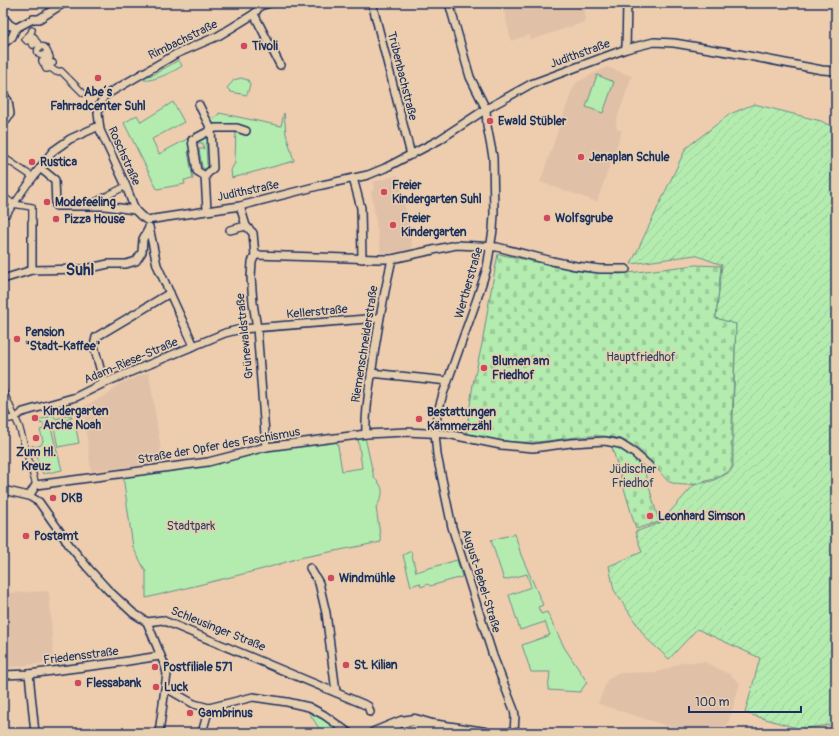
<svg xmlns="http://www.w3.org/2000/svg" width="839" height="736" font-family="Pangolin,sans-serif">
	<defs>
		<pattern id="cemetery-stones" width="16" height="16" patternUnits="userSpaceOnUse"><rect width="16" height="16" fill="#b4ecaf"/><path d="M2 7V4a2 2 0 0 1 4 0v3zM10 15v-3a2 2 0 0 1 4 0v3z" fill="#9acb99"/></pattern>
		<pattern id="garden-furrows" width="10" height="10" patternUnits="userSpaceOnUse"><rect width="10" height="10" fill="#b4ecaf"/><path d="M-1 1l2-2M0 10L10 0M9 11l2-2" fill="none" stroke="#9acb99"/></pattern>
	</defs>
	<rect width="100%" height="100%" fill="#eecdaf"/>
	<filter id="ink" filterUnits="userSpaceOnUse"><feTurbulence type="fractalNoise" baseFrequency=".025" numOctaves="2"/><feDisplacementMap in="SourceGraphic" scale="8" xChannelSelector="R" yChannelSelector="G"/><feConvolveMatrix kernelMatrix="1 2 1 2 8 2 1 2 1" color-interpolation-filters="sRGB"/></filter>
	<g filter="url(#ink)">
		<g fill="#e1c0a8">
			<path d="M502,3H585V22L531,40L529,35L511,41Z"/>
			<path d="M607,67L632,76L616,122L617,129L622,131L597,202L540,182L572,90L577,82Z"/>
			<path d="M398,175L404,200L413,250L381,254L371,191L374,189L373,182Z"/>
			<path d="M149,372L163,463L91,471L83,407L110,393L117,385Z"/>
			<path d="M49,591L54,662L3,668V593Z"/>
			<path d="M683,662H705L729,674L740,683L729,721L721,733H689L598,704L607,680L617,673L658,672Z"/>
		</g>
		<g fill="#b4ecaf" stroke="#688e86">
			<path d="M179,60L182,66C175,71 152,82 144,80L143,78L150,75L151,76Z"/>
			<path d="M597,75L614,82L603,113L586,107Z"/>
			<path d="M241,78L248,80L250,84L247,95L231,92L227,88L234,80Z"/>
			<path d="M173,102L184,122L152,139L159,154L189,138L192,151L188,152L193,179L184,180L185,184L157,189L124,123L137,115L141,122Z"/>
			<path d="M219,113L281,126L284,113L286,134L294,161L232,178L231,170L235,163L236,126H213L210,121L218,116Z"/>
			<path d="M206,136L209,137L212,142L207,143L206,144L207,165H212L205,169L202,167L199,149H204L203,143H198V140Z"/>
			<path d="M54,415L55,419L71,415L72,418L50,425L62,470L43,474L32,445L35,447L41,445L43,441L40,430L44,429V424L40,423L39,420Z"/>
			<path d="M75,424L79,443L58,447L54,428Z"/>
			<path d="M365,437L374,478C385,487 384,496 376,507L381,542L299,558L263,569L146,598V572L133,547L123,476L266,448L337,440L342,471L362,468L358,438Z"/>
			<path d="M515,534L521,555L543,605L538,607L541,614L547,612L564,647L587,682L580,692L548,690L550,672H531L522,645L550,635L545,622L520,630L509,595L531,587L527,574L504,580L491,540Z"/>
			<path d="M411,551L416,572L457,560L462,577L430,586L428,584L421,587L420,583L411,586L403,555Z"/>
			<path d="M308,711L323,718L342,733H322Z"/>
		</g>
		<g fill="url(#cemetery-stones)" stroke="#688e86">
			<path d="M498,254L585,272L620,274L696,265L721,266L716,318L736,324L732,420V467C727,475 715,479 706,481C695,485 682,487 670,482C666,481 663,475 660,472C649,460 639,446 623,440C594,430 562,441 533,442C510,443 488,439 466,434L473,384L482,344L490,296Z"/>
			<path d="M612,447H619L633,457L644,469L659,522L636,529Z"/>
		</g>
		<path fill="url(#garden-furrows)" stroke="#688e86" d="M754,104L821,121L836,129V724L800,729L745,713L760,658L697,629L669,659L646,638L614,590L609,566L642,552L635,532L660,523L694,485L712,481L730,472L733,467V420L736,324L716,318L722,265L695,255L631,264L686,148L730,114Z"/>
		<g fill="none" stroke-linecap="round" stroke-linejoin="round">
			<defs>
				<g id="pedestrian">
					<path d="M32,30L31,33L25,39L27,41L34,37L35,39L32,43L33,45L37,42L40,47"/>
					<circle cx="42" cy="51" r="4.5"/>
					<path d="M47,51L50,57L42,61L43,63L50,61"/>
					<path d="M53,63L45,67L46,69L51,68L56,72L61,71L83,93"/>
					<path d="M3,157L33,177"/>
					<path d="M3,196L13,204L32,207V222"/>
					<path d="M87,206L126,186"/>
					<path d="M3,214H7L30,181"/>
					<path d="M3,391L19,426L36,485"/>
					<path d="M3,420L15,418L23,412"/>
				</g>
				<g id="minor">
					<path d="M372,3L411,155"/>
					<path d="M449,3L470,77L486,109L487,126L493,157L494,214L493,230L487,268L477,299L443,394L437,415L435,433L437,455L452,527L493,656L514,710L515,716L514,733"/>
					<path d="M254,14L280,65"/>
					<path d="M3,17L10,25"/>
					<path d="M3,28L10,25L16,28"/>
					<path d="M3,44L12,37L16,28L33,19H39L64,3"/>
					<path d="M626,49L627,3"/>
					<path d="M3,94L8,101L10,114L3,124"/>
					<path d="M199,105L211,129L213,168L205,176L207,210"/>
					<path d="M40,168L55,180L56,206H105L135,210"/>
					<path d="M205,176L197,171L192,140L215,128H237L246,131"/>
					<path d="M353,178L361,208L362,259"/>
					<path d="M30,181L53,151L70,139L99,126"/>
					<path d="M147,220L240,206L322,185L368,175L385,168L439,140L486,109L531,84L626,49L654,42L674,43L728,52L822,70L836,71"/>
					<path d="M147,220L141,216L135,210L126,186L100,130L98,113L100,104L104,96L176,54L218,36L233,27L254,14L260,6L270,3"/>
					<path d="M32,222V270"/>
					<path d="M246,226L253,233L255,255L252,262L251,277L253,303L257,328L266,447"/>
					<path d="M149,227L157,265L194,346"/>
					<path d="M230,230L246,226L240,206"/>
					<path d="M255,255L378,259H392L456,245L478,246L497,247L552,261L576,266L600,269H626"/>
					<path d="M3,279L32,270L86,269L108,264H126L136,261L142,252L143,239L149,228"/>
					<path d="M371,373L448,381"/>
					<path d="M104,383L94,346L96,337L170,293"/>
					<path d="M23,412L76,397L104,383L225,333L241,329L379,318"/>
					<path d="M366,434C365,415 368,396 371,376C376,337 383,298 392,259"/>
					<path d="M3,490L29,496L39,502L70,546L88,568L108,590L133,613L147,622L162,620L368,706L370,712"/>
					<path d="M29,496L36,485L208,462L266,447L366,434L406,432L447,434L501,445L533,448L571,443L605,441L620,444L634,453L649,466"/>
					<path d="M310,568L319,583L326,613L336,692"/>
					<path d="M147,622L165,666L167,674L159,733"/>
					<path d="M29,674L35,733"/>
					<path d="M3,675L29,674L115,663L160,656"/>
					<path d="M166,688L194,704L209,708L253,697L287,702L309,707L324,715L349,733"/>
					<path d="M202,733L209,708"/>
				</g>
				<g id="secondary">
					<path d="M374,733L401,722L415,720L432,725L485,733"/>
					<path d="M406,733L432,725"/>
				</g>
			</defs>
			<use href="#pedestrian" stroke="#1b2f5e" stroke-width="8"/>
			<use href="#minor" stroke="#1b2f5e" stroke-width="10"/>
			<use href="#secondary" stroke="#1b2f5e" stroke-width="13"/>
			<use href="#pedestrian" stroke="#e7ceaf" stroke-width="5.5"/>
			<use href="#minor" stroke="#e7ceaf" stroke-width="7"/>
			<use href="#secondary" stroke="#e7ceaf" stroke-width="10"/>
		</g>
	</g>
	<g fill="#d1495b" stroke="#e7ceaf" stroke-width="1.5">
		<circle cx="244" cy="46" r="4"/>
		<circle cx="98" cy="78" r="4"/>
		<circle cx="490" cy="121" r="4"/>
		<circle cx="581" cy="157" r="4"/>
		<circle cx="32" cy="162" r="4"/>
		<circle cx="384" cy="192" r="4"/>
		<circle cx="47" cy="202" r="4"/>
		<circle cx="547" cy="218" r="4"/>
		<circle cx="56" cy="219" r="4"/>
		<circle cx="393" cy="225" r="4"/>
		<circle cx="17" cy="339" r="4"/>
		<circle cx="484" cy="368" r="4"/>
		<circle cx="35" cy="418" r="4"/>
		<circle cx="419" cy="419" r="4"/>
		<circle cx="36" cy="438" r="4"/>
		<circle cx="53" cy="498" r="4"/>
		<circle cx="650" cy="516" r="4"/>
		<circle cx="26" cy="536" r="4"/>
		<circle cx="331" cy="578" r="4"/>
		<circle cx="346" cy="665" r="4"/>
		<circle cx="155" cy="667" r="4"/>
		<circle cx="78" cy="683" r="4"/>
		<circle cx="156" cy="687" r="4"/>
		<circle cx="190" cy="713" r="4"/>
	</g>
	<g text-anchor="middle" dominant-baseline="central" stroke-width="3.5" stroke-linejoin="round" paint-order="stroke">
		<g font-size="12" fill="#1b2f5e" stroke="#e7ceaf">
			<text transform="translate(183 40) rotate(-26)">Rimbachstraße</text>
			<text transform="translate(580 54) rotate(-20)">Judithstraße</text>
			<text transform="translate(402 76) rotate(76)">Trübenbachstraße</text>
			<text transform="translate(124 156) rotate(66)">Roschstraße</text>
			<text transform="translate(248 191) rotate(-12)">Judithstraße</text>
			<text transform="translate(469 283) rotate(-74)">Wertherstraße</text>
			<text transform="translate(317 312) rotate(-5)">Kellerstraße</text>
			<text transform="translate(245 336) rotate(-96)">Grünewaldstraße</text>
			<text transform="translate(365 344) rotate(-81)">Riemenschneiderstraße</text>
			<text transform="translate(131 361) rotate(-23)">Adam-Riese-Straße</text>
			<text transform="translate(219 446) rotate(-10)">Straße der Opfer des Faschismus</text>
			<text transform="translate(481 581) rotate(73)">August-Bebel-Straße</text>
			<text transform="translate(218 629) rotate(22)">Schleusinger Straße</text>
			<text transform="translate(81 656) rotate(-7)">Friedensstraße</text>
		</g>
		<g font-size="12" font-weight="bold" fill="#1b2f5e" stroke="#e7ceaf" text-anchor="start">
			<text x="252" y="46">Tivoli</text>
			<text x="98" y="92" text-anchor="middle">Abe´s<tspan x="98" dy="14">Fahrradcenter Suhl</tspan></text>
			<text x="498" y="121">Ewald Stübler</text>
			<text x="589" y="157">Jenaplan Schule</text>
			<text x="40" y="162">Rustica</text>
			<text x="392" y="185">Freier<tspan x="392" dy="14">Kindergarten Suhl</tspan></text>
			<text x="55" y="202">Modefeeling</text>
			<text x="401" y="218">Freier<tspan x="401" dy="14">Kindergarten</tspan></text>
			<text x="555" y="218">Wolfsgrube</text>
			<text x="64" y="219">Pizza House</text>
			<text x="25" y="332">Pension<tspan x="25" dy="14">"Stadt-Kaffee"</tspan></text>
			<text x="492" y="361">Blumen am<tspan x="492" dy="14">Friedhof</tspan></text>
			<text x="43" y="411">Kindergarten<tspan x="43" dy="14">Arche Noah</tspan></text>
			<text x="427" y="412">Bestattungen<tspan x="427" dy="14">Kämmerzähl</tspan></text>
			<text x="36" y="452" text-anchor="middle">Zum Hl.<tspan x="36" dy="14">Kreuz</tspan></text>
			<text x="61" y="498">DKB</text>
			<text x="658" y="516">Leonhard Simson</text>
			<text x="34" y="536">Postamt</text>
			<text x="339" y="578">Windmühle</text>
			<text x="354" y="665">St. Kilian</text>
			<text x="163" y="667">Postfiliale 571</text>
			<text x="86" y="683">Flessabank</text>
			<text x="164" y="687">Luck</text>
			<text x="198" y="713">Gambrinus</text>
		</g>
		<g font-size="12" fill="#2a4266" stroke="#e7ceaf">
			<text x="641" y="357">Hauptfriedhof</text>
			<text x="633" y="469">Jüdischer<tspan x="633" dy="14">Friedhof</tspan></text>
			<text x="191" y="526">Stadtpark</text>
		</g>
		<g font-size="16" font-weight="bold" fill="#1b2f5e" stroke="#e7ceaf">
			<text x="80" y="270">Suhl</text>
		</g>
	</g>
	<rect width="839" height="736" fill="none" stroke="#e7ceaf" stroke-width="16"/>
	<rect x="8" y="8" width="823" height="720" fill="none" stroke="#1b2f5e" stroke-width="1.5" filter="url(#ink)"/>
	<path d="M689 706v6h112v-6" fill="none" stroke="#1b2f5e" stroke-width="2"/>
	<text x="695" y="706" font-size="12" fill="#1b2f5e" stroke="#e7ceaf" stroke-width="3" paint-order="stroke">100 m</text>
</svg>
